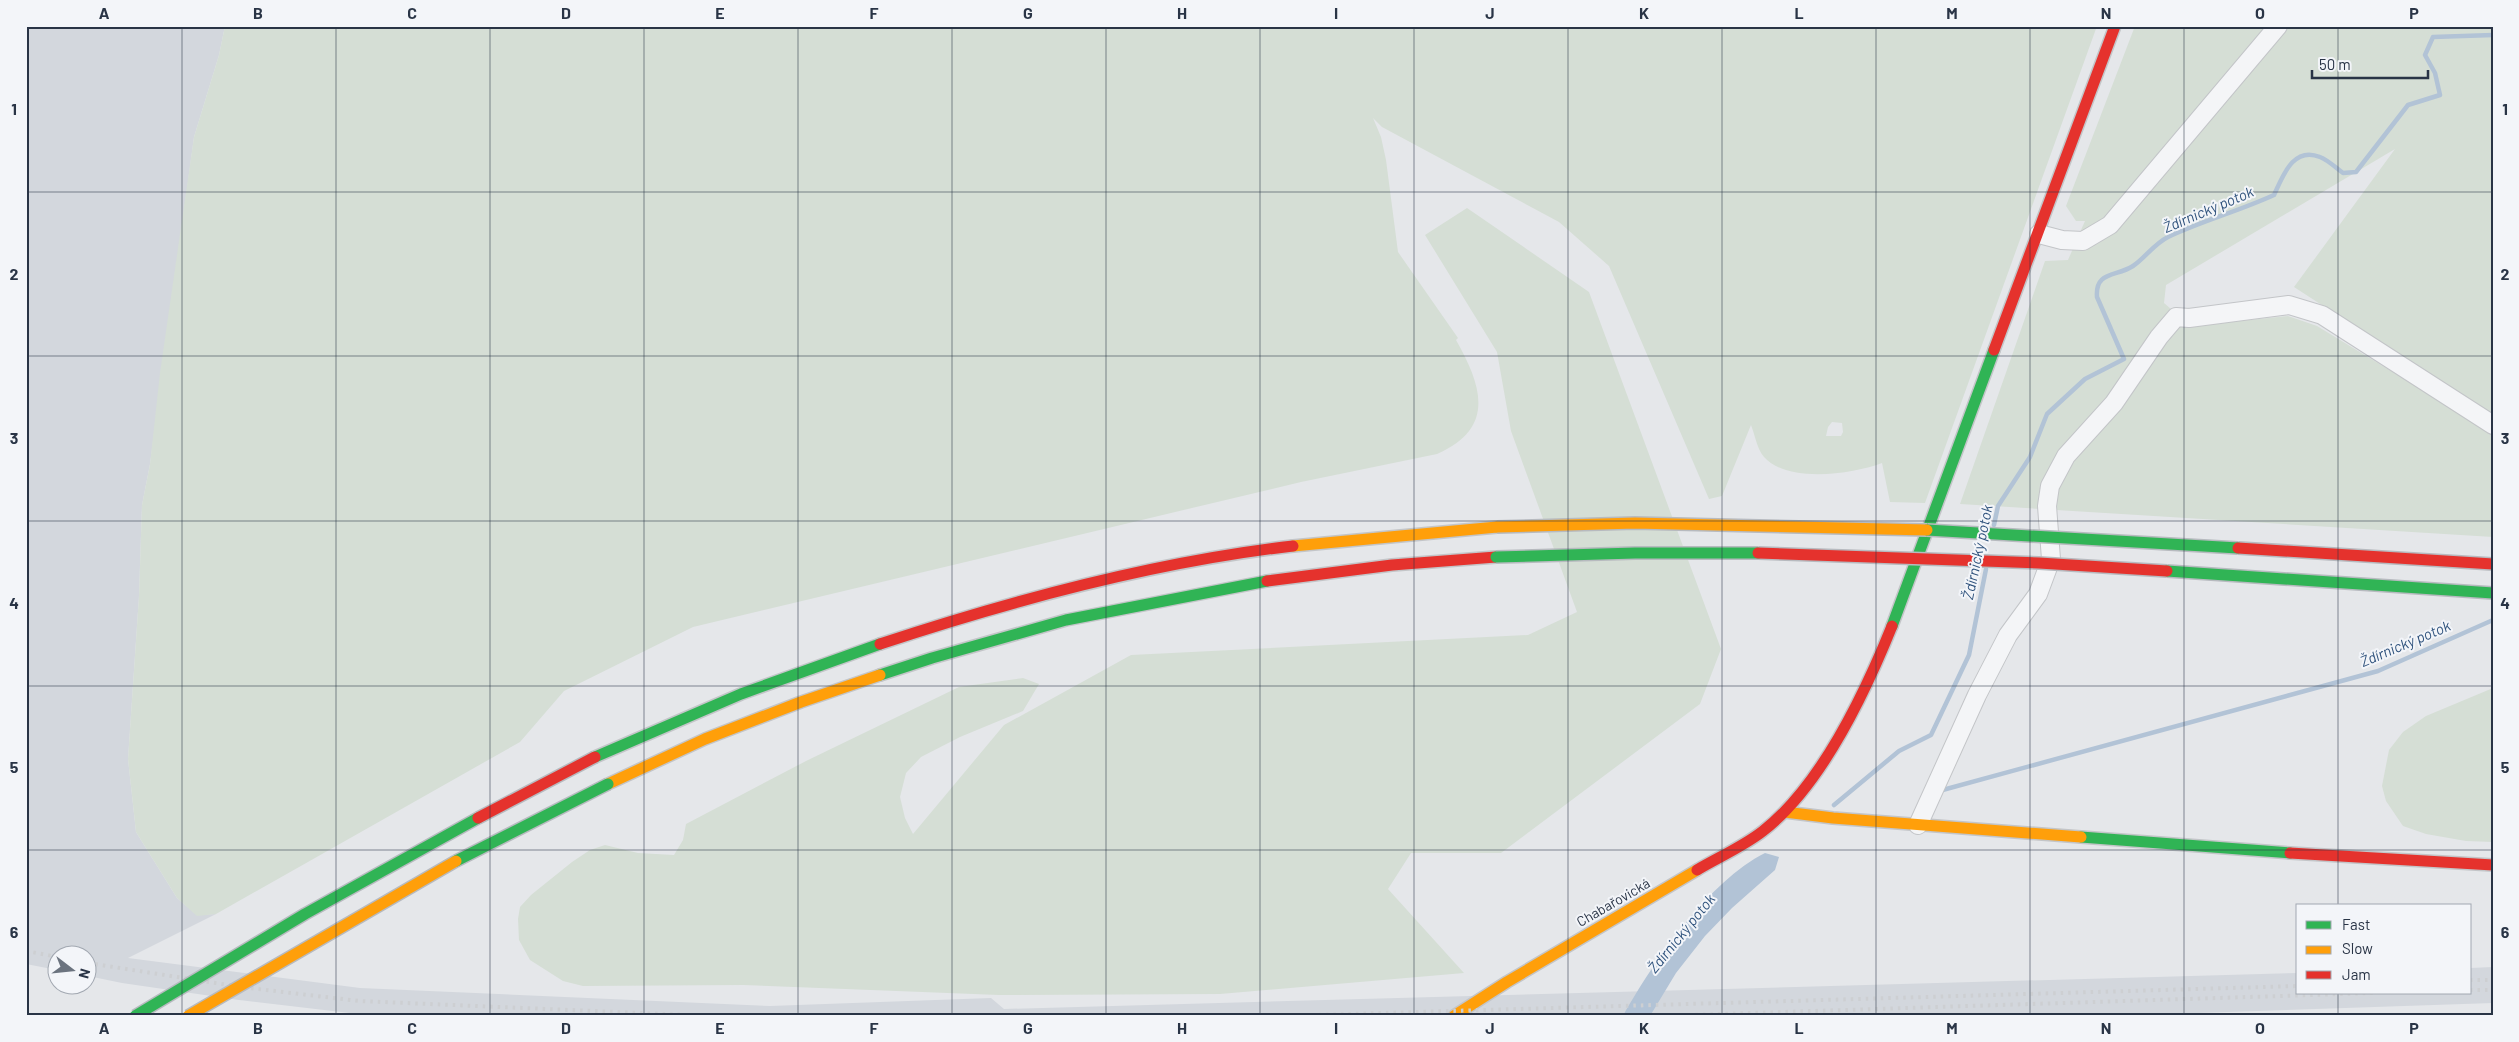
<svg xmlns="http://www.w3.org/2000/svg" width="2519" height="1042" font-family="Barlow,sans-serif">
	<rect width="100%" height="100%" fill="#e5e7ea"/>
	<path fill="#d3d7dd" d="M26,26H225L219,55L194,137L150,464L142,505L139,596L128,759L136,832L177,898L197,915L216,914L128,958L360,988L770,1006L991,998L1004,1009L2298,973V993H2470V968L2493,967V1003L2108,1016H400L358,1014L239,1000L122,983L88,976V954H58L57,970L26,964Z"/>
	<g fill="#d5ded5" fill-rule="evenodd">
		<path d="M225,26H2097L1925,503L1890,502L1882,463C1853,474 1788,484 1764,457C1757,449 1755,435 1751,425L1722,496L1709,499L1609,266L1559,222L1382,127L1373,118L1381,137L1386,160L1398,252L1458,338L1456,340C1482,386 1496,428 1437,454L1301,482L693,627L564,691L520,742L216,914L197,916L177,898L136,832L128,759L139,596L142,505L150,464L160,373L194,137L219,55ZM1832,422L1842,423L1843,432L1841,436H1826L1828,427Z"/>
		<path d="M2135,26H2493V416L2294,287L2395,149L2166,285L2164,303L2191,326L2288,316L2317,326L2493,433V537L1960,504L2045,261L2068,260L2085,221H2076L2066,206Z"/>
		<path d="M1467,208L1589,292L1721,649L1700,704L1501,853H1411L1388,889L1464,973L1220,994L999,995L743,985L583,986L563,981L530,960L519,940L518,919L520,907L531,895L572,862L590,850L605,845L638,853L674,855L683,840L686,824L806,761L959,687L1023,678L1039,684L1023,711L960,737L921,757L906,773L900,797L905,818L913,834L1004,725L1131,655L1528,635L1577,612L1511,431L1497,352L1425,235Z"/>
		<path d="M2493,688V842L2466,841L2426,834L2403,826L2386,801L2382,786L2389,750L2403,732L2426,716Z"/>
	</g>
	<path fill="#b2c3d6" d="M1765,853L1779,857L1775,870L1732,908L1705,936L1676,973L1650,1016H1623C1653,962 1709,881 1765,853Z"/>
	<g fill="none" stroke-linecap="round" stroke-linejoin="round">
		<g stroke="#b2c3d6" stroke-width="4.5">
			<path d="M1994,525L1998,506L2030,457L2047,414L2085,379L2124,359L2097,297C2095,271 2116,277 2133,266C2145,258 2154,244 2168,237C2202,221 2239,211 2274,195C2283,176 2293,146 2320,157C2328,160 2336,168 2343,173L2356,172L2408,105L2440,95L2435,73L2425,55L2433,37L2493,35"/>
			<path d="M1939,791L2378,671L2493,620"/>
			<path d="M1834,805L1899,751L1931,735L1969,655L1986,569"/>
		</g>
		<defs>
			<g id="street">
				<path d="M2039,234L2062,240L2083,241L2110,225L2278,26"/>
				<path d="M1918,825L1977,695L2008,635L2038,594L2051,559L2047,506L2050,486L2066,456L2114,403L2159,337L2176,317L2189,318L2289,305L2322,315L2493,425"/>
			</g>
			<g id="fast">
				<path d="M1892,626L1994,350"/>
				<path d="M880,675L932,658L1066,620L1267,581"/>
				<path d="M595,757L741,694L880,644"/>
				<path d="M2081,837L2290,853"/>
			</g>
			<g id="slow">
				<path d="M1293,546L1497,527"/>
				<path d="M608,784L705,739L801,702L880,675"/>
				<path d="M1785,812L1833,818L2081,837"/>
				<path d="M1454,1016L1507,982L1697,870"/>
			</g>
			<g id="jam">
				<path d="M1994,350L2115,26"/>
				<path d="M1267,581L1392,565L1496,557"/>
				<path d="M880,644C1013,600 1153,562 1293,546"/>
				<path d="M2290,853L2493,865"/>
				<path d="M1697,870C1719,857 1744,846 1763,831C1821,786 1865,693 1892,626"/>
			</g>
		</defs>
		<use href="#street" stroke="#c3c5c8" stroke-width="20"/>
		<use href="#fast" stroke="#c3c5c8" stroke-width="14"/>
		<use href="#slow" stroke="#c3c5c8" stroke-width="14"/>
		<use href="#jam" stroke="#c3c5c8" stroke-width="14"/>
		<use href="#street" stroke="#f4f5f7" stroke-width="18"/>
		<use href="#fast" stroke="#30b455" stroke-width="11"/>
		<use href="#slow" stroke="#ff9f0a" stroke-width="11"/>
		<use href="#jam" stroke="#e5322d" stroke-width="11"/>
		<g stroke="#cdcfd2" stroke-width="4" stroke-dasharray="2.5 5" stroke-linecap="butt">
			<path d="M26,951L58,957"/>
			<path d="M88,963L241,987L359,1001L711,1016"/>
			<path d="M2470,980H2493"/>
			<path d="M2470,990H2493"/>
			<path d="M1281,1016L2298,986"/>
			<path d="M1658,1016L2373,993"/>
		</g>
		<defs>
			<g id="fast-bridge">
				<path d="M1927,530L2238,548"/>
				<path d="M1496,557L1635,553H1758"/>
				<path d="M2167,571L2493,593"/>
				<path d="M456,861L608,784"/>
				<path d="M135,1016L305,914L478,818"/>
			</g>
			<g id="slow-bridge">
				<path d="M1497,527L1635,523L1927,530"/>
				<path d="M188,1016L456,861"/>
			</g>
			<g id="jam-bridge">
				<path d="M2238,548L2493,564"/>
				<path d="M1758,553L2039,563L2167,571"/>
				<path d="M478,818L595,757"/>
			</g>
		</defs>
		<use href="#fast-bridge" stroke="#b7babf" stroke-width="14" stroke-linecap="butt"/>
		<use href="#slow-bridge" stroke="#b7babf" stroke-width="14" stroke-linecap="butt"/>
		<use href="#jam-bridge" stroke="#b7babf" stroke-width="14" stroke-linecap="butt"/>
		<use href="#fast-bridge" stroke="#30b455" stroke-width="11"/>
		<use href="#slow-bridge" stroke="#ff9f0a" stroke-width="11"/>
		<use href="#jam-bridge" stroke="#e5322d" stroke-width="11"/>
	</g>
	<path fill="none" stroke="#293446" stroke-width="1" stroke-opacity="0.55" d="M182,26V1016M336,26V1016M490,26V1016M644,26V1016M798,26V1016M952,26V1016M1106,26V1016M1260,26V1016M1414,26V1016M1568,26V1016M1722,26V1016M1876,26V1016M2030,26V1016M2184,26V1016M2338,26V906M26,192H2493M26,356H2493M26,521H2493M26,686H2493M26,850H2493M2338,993V1016"/>
	<g text-anchor="middle" dominant-baseline="central" stroke-width="4" stroke-linejoin="round" paint-order="stroke">
		<g font-size="14" fill="#293446" stroke="#f3f5f9">
			<text transform="translate(1613 902) rotate(-30)">Chabařovická</text>
		</g>
		<g font-size="15" font-style="italic" fill="#30537d" stroke="#f3f5f9">
			<text transform="translate(2208 209) rotate(-23)">Ždírnický potok</text>
			<text transform="translate(1977 552) rotate(-78)">Ždírnický potok</text>
			<text transform="translate(2405 643) rotate(-23)">Ždírnický potok</text>
			<text transform="translate(1681 933) rotate(-51)">Ždírnický potok</text>
		</g>
	</g>
	<rect width="2519" height="1042" fill="none" stroke="#f3f5f9" stroke-width="55"/>
	<rect x="2296" y="904" width="175" height="90" fill="#f3f5f9" stroke="#a2a8b1"/>
	<rect x="2306" y="921" width="25" height="8" fill="#30b455" stroke="#a2a8b1"/>
	<text x="2342" y="930" font-size="15" fill="#293446">Fast</text>
	<rect x="2306" y="946" width="25" height="8" fill="#ff9f0a" stroke="#a2a8b1"/>
	<text x="2342" y="954" font-size="15" fill="#293446">Slow</text>
	<rect x="2306" y="971" width="25" height="8" fill="#e5322d" stroke="#a2a8b1"/>
	<text x="2342" y="980" font-size="15" fill="#293446">Jam</text>
	<g transform="translate(72 970) rotate(106)"><circle r="24" fill="#f3f5f9" stroke="#a2a8b1"/>
	<path d="M0-4L9 19L0 12L-9 19Z" fill="#6b737f"/>
	<text y="-8" font-size="14" font-weight="bold" text-anchor="middle" fill="#293446">N</text>
	</g>
	<path d="M2312 70v8h116v-8" fill="none" stroke="#293446" stroke-width="2.5"/>
	<text x="2319" y="70" font-size="15" fill="#293446" stroke="#f3f5f9" stroke-width="4" paint-order="stroke">50 m</text>
	<rect x="28" y="28" width="2464" height="986" fill="none" stroke="#293446" stroke-width="2"/>
	<g font-size="16" text-anchor="middle" font-weight="bold" fill="#293446">
		<text x="104" y="19">A</text>
		<text x="258" y="19">B</text>
		<text x="412" y="19">C</text>
		<text x="566" y="19">D</text>
		<text x="720" y="19">E</text>
		<text x="874" y="19">F</text>
		<text x="1028" y="19">G</text>
		<text x="1182" y="19">H</text>
		<text x="1336" y="19">I</text>
		<text x="1490" y="19">J</text>
		<text x="1644" y="19">K</text>
		<text x="1799" y="19">L</text>
		<text x="1952" y="19">M</text>
		<text x="2106" y="19">N</text>
		<text x="2260" y="19">O</text>
		<text x="2414" y="19">P</text>
		<text x="14" y="115">1</text>
		<text x="2505" y="115">1</text>
		<text x="14" y="280">2</text>
		<text x="2505" y="280">2</text>
		<text x="14" y="444">3</text>
		<text x="2505" y="444">3</text>
		<text x="14" y="609">4</text>
		<text x="2505" y="609">4</text>
		<text x="14" y="773">5</text>
		<text x="2505" y="773">5</text>
		<text x="14" y="938">6</text>
		<text x="2505" y="938">6</text>
		<text x="104" y="1034">A</text>
		<text x="258" y="1034">B</text>
		<text x="412" y="1034">C</text>
		<text x="566" y="1034">D</text>
		<text x="720" y="1034">E</text>
		<text x="874" y="1034">F</text>
		<text x="1028" y="1034">G</text>
		<text x="1182" y="1034">H</text>
		<text x="1336" y="1034">I</text>
		<text x="1490" y="1034">J</text>
		<text x="1644" y="1034">K</text>
		<text x="1799" y="1034">L</text>
		<text x="1952" y="1034">M</text>
		<text x="2106" y="1034">N</text>
		<text x="2260" y="1034">O</text>
		<text x="2414" y="1034">P</text>
	</g>
</svg>
